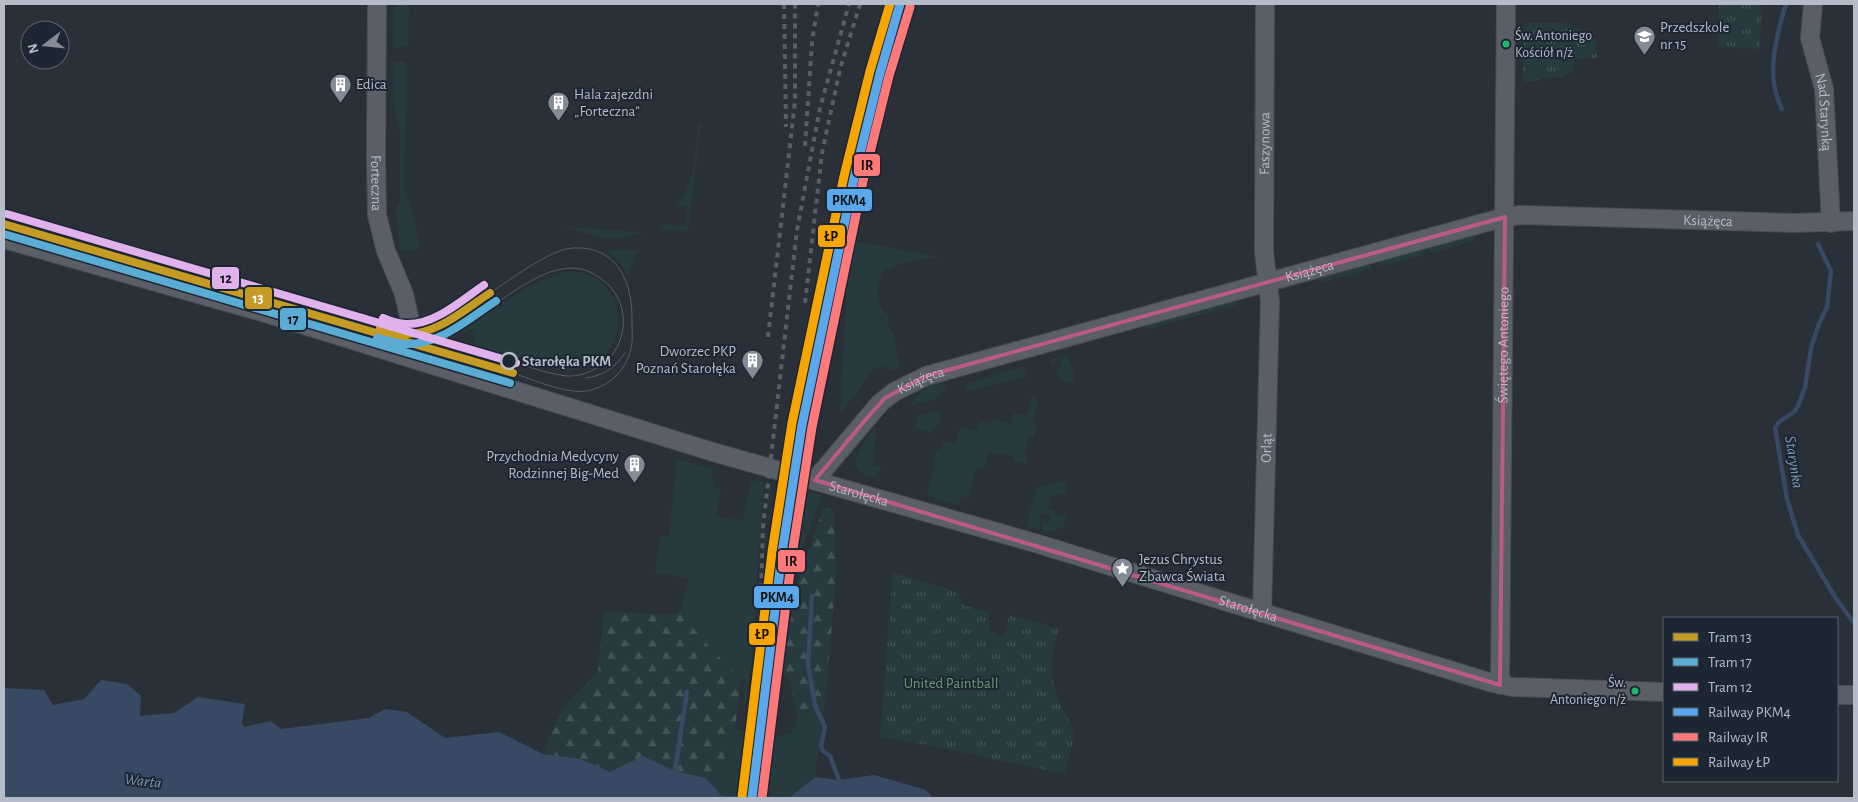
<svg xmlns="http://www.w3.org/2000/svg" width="1858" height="802" font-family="'Alegreya Sans',sans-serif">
	<defs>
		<pattern id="forest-firs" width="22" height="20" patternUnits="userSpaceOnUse" patternTransform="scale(1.25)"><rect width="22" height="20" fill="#273a3e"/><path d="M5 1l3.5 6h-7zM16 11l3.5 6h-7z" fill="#445559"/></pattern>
		<pattern id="park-tufts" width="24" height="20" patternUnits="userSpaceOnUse" patternTransform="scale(1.25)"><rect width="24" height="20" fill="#273a3e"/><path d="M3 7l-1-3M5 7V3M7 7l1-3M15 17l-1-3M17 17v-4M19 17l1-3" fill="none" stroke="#445559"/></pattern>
	</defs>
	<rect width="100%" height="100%" fill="#2a3038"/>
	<g fill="#273a3e">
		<path d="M394,4H409L408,45L406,47L393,48Z"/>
		<path d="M403,61L406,63L407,66L404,186L405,193L417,226H415L420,249L400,251L396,209L400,202V134L393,98V63Z"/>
		<path d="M698,123H701L688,231L661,230L665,224L685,226L687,207L677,205C696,183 695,151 698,123Z"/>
		<path d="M4,211L83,235L86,237L85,239L4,215Z"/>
		<path d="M566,227L641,232C615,246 593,235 566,227Z"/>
		<path d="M1476,232L1474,241L1431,253L1429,248L1431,244Z"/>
		<path d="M855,241L940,257L909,261L884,271C876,287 874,303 888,315V325L894,333L900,366L895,370H889L883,366L874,368L840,415L847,280Z"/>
		<path d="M1419,247L1423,250L1424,255L1379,267L1378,262L1380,258Z"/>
		<path d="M607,250H637L628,275L619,262L607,252Z"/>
		<path d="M1366,262L1370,264L1371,269L1321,283L1319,278L1321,274Z"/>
		<path d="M181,263L264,288L263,291L180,266Z"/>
		<path d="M572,271C643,280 628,381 557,370L474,345L475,338L471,329L464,333L462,330C491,312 539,275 572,271Z"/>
		<path d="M273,290L377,322H381L364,320L272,293Z"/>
		<path d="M1233,298L1237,300L1238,305L1149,329L1144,327L1142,323Z"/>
		<path d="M1067,356L1074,369V383L1061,380L1056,370L1062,364L1061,359L1054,361L1055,365L1053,366L1050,360Z"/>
		<path d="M1024,367L1026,376L967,391L965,384Z"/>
		<path d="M943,378L946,387L936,399L910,406C920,391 926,385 943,378Z"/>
		<path d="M1032,396L1039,398L1032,423L1037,425L1034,437H1029L1024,455L1028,456L1026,464L1014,461V456L1003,453L1002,455L989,452L984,470L976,468L968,498L961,496L959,503L956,505L939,500L927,493L935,465L933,464L936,450L941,451L944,441L955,444L960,427L977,432L980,421L990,424L992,419L1011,424L1015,412L1027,415Z"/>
		<path d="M939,410L940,421L932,433L915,429L918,415Z"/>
		<path d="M877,426L872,466H882L876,477C871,476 864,475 860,472C847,461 869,434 877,426Z"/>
		<path d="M677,459L713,469L711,482H714L713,487L721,489L716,516L743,521L751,480L764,482L756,588L755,639L745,704H743L745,679H741L699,636L681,609L689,578L655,573L661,536L669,537Z"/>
		<path d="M1066,481V494H1055L1054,496H1049V510H1055V515L1066,516L1065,524C1059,531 1051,533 1042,530L1043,522H1050V514H1041L1040,530L1026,526L1037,488Z"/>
		<path d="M796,488L822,495L794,571L772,678L791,541Z"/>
		<path d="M827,684L815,777L790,797L753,798L721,795L706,778L725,760L735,730L781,736L791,733L797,724V716L815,707Z"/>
	</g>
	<g fill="url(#forest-firs)">
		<path d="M824,507L834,510L836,577L827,684L815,707L797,716L790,680L787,676L780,674L800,573Z"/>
		<path d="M681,609L699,636L741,679L735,730L725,760L706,778L675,771L643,756L610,773L581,759L543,754L561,710L598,672L604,611L670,615L676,613Z"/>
	</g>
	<g fill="url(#park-tufts)">
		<path d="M1719,4H1762L1760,49L1719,47Z"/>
		<path d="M1527,23H1565L1596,39L1597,58L1574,59V69L1563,77H1550L1523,83L1524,27Z"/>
		<path d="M893,572L957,592L965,606L989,611L990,632L1004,636L1009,615L1060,629C1048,654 1049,683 1062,708C1065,714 1073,725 1074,732C1074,743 1067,762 1065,774L922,744L880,737Z"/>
	</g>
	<g fill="#384963">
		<path d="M101,680L127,684L141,696L140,716L174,713L198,697L245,704L242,723L244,727L271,721L281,729L369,718L385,709L407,712L445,738L499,732L543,754L581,759L610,772L643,756L675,771L706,778L721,795L753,798H4V688L44,690L53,705L84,699Z"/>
		<path d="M874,775L926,790L933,798H779L790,797L815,777L839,780Z"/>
	</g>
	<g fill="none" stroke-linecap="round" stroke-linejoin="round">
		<g stroke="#384963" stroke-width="4.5">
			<path d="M1782,109C1765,77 1776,37 1786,4"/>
			<path d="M1818,244L1831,271L1827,307L1819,324L1811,348L1805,388L1798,406L1794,412L1779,422L1775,428L1776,433L1787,499L1798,535L1835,597L1854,623"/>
			<path d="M812,596L808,663L815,705L825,727L821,746L823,751L830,756L839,780"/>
			<path d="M675,771L687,692"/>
		</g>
		<defs>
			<g id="minor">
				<path id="s1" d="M377,4L376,157L377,215L386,251L404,294L410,321L398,354"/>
				<path id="s2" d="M1813,4L1810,38L1824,89L1831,223"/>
				<path id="s3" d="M4,239L262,312L713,452L1035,543L1489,682L1513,687L1664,692"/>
				<path id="s4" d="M815,480L880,403L894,392L926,376L1505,217L1521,215L1795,223L1854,221"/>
				<path id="s5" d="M1262,613L1270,301L1264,252L1265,4"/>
				<path id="s6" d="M1500,685L1506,4"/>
				<path d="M1837,695H1854"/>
			</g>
		</defs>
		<use href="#minor" stroke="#484c53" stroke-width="20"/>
		<use href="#minor" stroke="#5a5e66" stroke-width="18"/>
		<g stroke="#595d64" stroke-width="1">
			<path d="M490,293C510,280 549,250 572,248C619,245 633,284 632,323C632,331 633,340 631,349C626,371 608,387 587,391C565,394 534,380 513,373"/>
			<path d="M392,332C407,336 421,340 437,336C484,326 543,248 592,273C601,278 609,284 615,293C624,307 626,324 620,340C613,361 590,377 567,376C536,373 504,355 473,349C454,345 435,347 416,346"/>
			<path d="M586,378C603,376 616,367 625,353"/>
		</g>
		<g stroke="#595d64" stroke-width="4" stroke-dasharray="5 5" stroke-linecap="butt">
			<path d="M784,4L786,127"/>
			<path d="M805,146L812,42L818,4"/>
			<path d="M805,303L822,153L840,69L860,4"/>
			<path d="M768,337L795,101V4"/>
			<path d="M756,668L760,626L763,527L797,230L820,108L849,4"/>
		</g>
		<defs>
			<path id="rail-1" d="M752,798L782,553L802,425L854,178L880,73L900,4"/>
			<path id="rail-2" d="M762,798L792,555L812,427L863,181L889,76L910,7"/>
			<path id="rail-3" d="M742,797L772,552L792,423L844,176L870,71L890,4"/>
		</defs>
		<use href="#rail-1" stroke="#1d2633" stroke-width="12"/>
		<use href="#rail-2" stroke="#1d2633" stroke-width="12"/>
		<use href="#rail-3" stroke="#1d2633" stroke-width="12"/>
		<use href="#rail-1" stroke="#5aa8eb" stroke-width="9"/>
		<use href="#rail-2" stroke="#fe7a7a" stroke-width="9"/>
		<use href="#rail-3" stroke="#f7a600" stroke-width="9"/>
		<defs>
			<g id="tram-1">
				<path d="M4,224L513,373"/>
				<path d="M380,328C389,331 398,334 407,334C438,334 465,309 490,293"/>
			</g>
			<g id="tram-2">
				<path d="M4,234L510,383"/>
				<path d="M377,338C386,340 395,343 404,344C439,346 468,319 496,301"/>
			</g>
			<g id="tram-3">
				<path d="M7,214L516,363"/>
				<path d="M383,318C390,321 398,324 406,324C435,325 462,300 484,285"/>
			</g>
		</defs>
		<use href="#tram-1" stroke="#1d2633" stroke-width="11"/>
		<use href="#tram-2" stroke="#1d2633" stroke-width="11"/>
		<use href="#tram-3" stroke="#1d2633" stroke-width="11"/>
		<use href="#tram-1" stroke="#c49b24" stroke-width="8"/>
		<use href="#tram-2" stroke="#5bacd5" stroke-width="8"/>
		<use href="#tram-3" stroke="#e0b1eb" stroke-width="8"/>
	</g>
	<path fill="none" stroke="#bc5a87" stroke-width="4" stroke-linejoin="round" d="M1505,217L1500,685L815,480L867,418L885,398L926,376Z"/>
	<defs>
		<symbol id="school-pin" viewBox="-11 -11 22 30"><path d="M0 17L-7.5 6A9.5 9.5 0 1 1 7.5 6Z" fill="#848b96" stroke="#1d2633"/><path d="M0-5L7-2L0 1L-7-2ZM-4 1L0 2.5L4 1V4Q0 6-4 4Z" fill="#fff"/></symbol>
		<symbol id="building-pin" viewBox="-11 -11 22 30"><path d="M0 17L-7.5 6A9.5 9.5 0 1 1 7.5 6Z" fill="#848b96" stroke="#1d2633"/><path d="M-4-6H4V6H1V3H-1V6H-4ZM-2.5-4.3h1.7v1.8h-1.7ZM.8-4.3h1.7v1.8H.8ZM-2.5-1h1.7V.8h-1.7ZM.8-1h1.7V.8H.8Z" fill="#fff"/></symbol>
		<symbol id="sight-pin" viewBox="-11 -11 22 30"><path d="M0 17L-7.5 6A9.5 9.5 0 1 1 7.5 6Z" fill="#848b96" stroke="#1d2633"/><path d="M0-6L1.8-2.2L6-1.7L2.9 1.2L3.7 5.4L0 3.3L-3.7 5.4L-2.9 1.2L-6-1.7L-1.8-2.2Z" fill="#fff"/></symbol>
	</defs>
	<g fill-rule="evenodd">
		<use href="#school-pin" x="1632" y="24" width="25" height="34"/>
		<use href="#building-pin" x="328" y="72" width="25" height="34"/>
		<use href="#building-pin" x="546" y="90" width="25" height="34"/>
		<use href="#building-pin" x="740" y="348" width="25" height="34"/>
		<use href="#building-pin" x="622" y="452" width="25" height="34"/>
		<use href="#sight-pin" x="1110" y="556" width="25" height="34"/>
	</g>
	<g fill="#1ab867" stroke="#1d2633" stroke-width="2">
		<circle cx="1506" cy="44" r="4.5"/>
		<circle cx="1635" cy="691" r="4.5"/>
	</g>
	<circle fill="#1d2633" stroke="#b4bcc9" stroke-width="2.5" cx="509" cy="361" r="8"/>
	<g text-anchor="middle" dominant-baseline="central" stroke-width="4" stroke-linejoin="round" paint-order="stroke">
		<g font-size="14" fill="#b4bcc9" stroke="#1d2633" text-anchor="start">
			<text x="1515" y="36">Św. Antoniego<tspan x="1515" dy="17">Kościół n/ż</tspan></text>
			<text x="1626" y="683" text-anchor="end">Św.<tspan x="1626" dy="17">Antoniego n/ż</tspan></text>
		</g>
		<g font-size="15" fill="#b4bcc9" stroke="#1d2633" text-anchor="start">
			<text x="1660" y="27">Przedszkole<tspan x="1660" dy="17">nr 15</tspan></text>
			<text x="356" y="84">Edica</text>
			<text x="574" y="94">Hala zajezdni<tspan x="574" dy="17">„Forteczna”</tspan></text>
			<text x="736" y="351" text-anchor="end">Dworzec PKP<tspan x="736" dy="17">Poznań Starołęka</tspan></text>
			<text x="619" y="456" text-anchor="end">Przychodnia Medycyny<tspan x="619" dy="17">Rodzinnej Big-Med</tspan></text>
			<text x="1139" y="559">Jezus Chrystus<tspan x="1139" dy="17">Zbawca Świata</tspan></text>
		</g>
		<g font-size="15" fill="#b4bcc9" stroke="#1d2633">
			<text stroke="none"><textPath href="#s2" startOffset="110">Nad Starynką</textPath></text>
			<text stroke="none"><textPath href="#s5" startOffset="470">Faszynowa</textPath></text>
			<text stroke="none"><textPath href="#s1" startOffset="179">Forteczna</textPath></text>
			<text stroke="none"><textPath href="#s4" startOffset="958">Książęca</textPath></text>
			<text stroke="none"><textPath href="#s4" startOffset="552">Książęca</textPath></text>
			<text stroke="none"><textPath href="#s6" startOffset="340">Świętego Antoniego</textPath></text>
			<text stroke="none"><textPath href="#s4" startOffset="148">Książęca</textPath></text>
			<text stroke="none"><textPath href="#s5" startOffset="165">Orląt</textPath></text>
			<text stroke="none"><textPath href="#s3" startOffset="892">Starołęcka</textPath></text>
			<text stroke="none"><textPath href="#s3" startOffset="1298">Starołęcka</textPath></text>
		</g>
		<g font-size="15" font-weight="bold" fill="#b4bcc9" stroke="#1d2633" text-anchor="start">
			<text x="522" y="361">Starołęka PKM</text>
		</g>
		<g font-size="15" fill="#6b9a76" stroke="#1d2633">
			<text x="951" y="683">United Paintball</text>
		</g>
		<g font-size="16" font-style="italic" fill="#7c92b1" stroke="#1d2633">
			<text transform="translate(1794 462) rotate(81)">Starynka</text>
			<text transform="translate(143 781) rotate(7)">Warta</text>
		</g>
	</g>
	<g stroke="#1d2633" stroke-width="2">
		<rect x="853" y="153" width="28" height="24" rx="5" fill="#fe7a7a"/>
		<rect x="826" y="188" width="47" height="24" rx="5" fill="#5aa8eb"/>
		<rect x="817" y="224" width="29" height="24" rx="5" fill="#f7a600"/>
		<rect x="211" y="266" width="29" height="24" rx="5" fill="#e0b1eb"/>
		<rect x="244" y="286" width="29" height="24" rx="5" fill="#c49b24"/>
		<rect x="279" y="307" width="28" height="24" rx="5" fill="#5bacd5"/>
		<rect x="777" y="549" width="29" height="24" rx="5" fill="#fe7a7a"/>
		<rect x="753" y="585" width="47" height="24" rx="5" fill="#5aa8eb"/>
		<rect x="748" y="622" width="28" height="24" rx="5" fill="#f7a600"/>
	</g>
	<g font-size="14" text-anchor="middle" font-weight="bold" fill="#fff">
		<text x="258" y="303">13</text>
	</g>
	<g font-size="14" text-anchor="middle" font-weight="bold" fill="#111">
		<text x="867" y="170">IR</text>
		<text x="849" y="205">PKM4</text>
		<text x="831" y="241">ŁP</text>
		<text x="226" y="283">12</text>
		<text x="293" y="324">17</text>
		<text x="791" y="566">IR</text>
		<text x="777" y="602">PKM4</text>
		<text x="762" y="639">ŁP</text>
	</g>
	<rect width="1858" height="802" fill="none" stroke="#b4bcc9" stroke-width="10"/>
	<rect x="1663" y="617" width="175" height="165" fill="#1d2633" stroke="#59626f"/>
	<rect x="1673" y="633" width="25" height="8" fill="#c49b24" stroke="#59626f"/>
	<text x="1708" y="642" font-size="15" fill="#b4bcc9">Tram 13</text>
	<rect x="1673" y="658" width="25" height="8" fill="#5bacd5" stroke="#59626f"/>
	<text x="1708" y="667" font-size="15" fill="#b4bcc9">Tram 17</text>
	<rect x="1673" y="683" width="25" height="8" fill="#e0b1eb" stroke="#59626f"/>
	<text x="1708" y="692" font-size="15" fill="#b4bcc9">Tram 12</text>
	<rect x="1673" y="708" width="25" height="8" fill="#5aa8eb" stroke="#59626f"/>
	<text x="1708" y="717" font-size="15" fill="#b4bcc9">Railway PKM4</text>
	<rect x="1673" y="733" width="25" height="8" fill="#fe7a7a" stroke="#59626f"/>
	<text x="1708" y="742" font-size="15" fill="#b4bcc9">Railway IR</text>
	<rect x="1673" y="758" width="25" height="8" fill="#f7a600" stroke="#59626f"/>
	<text x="1708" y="767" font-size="15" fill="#b4bcc9">Railway ŁP</text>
	<g transform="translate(45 45) rotate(254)"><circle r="24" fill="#1d2633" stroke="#59626f"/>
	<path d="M0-4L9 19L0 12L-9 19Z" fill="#848b96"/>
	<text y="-8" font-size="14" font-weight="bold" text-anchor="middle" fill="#b4bcc9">N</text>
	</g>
</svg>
